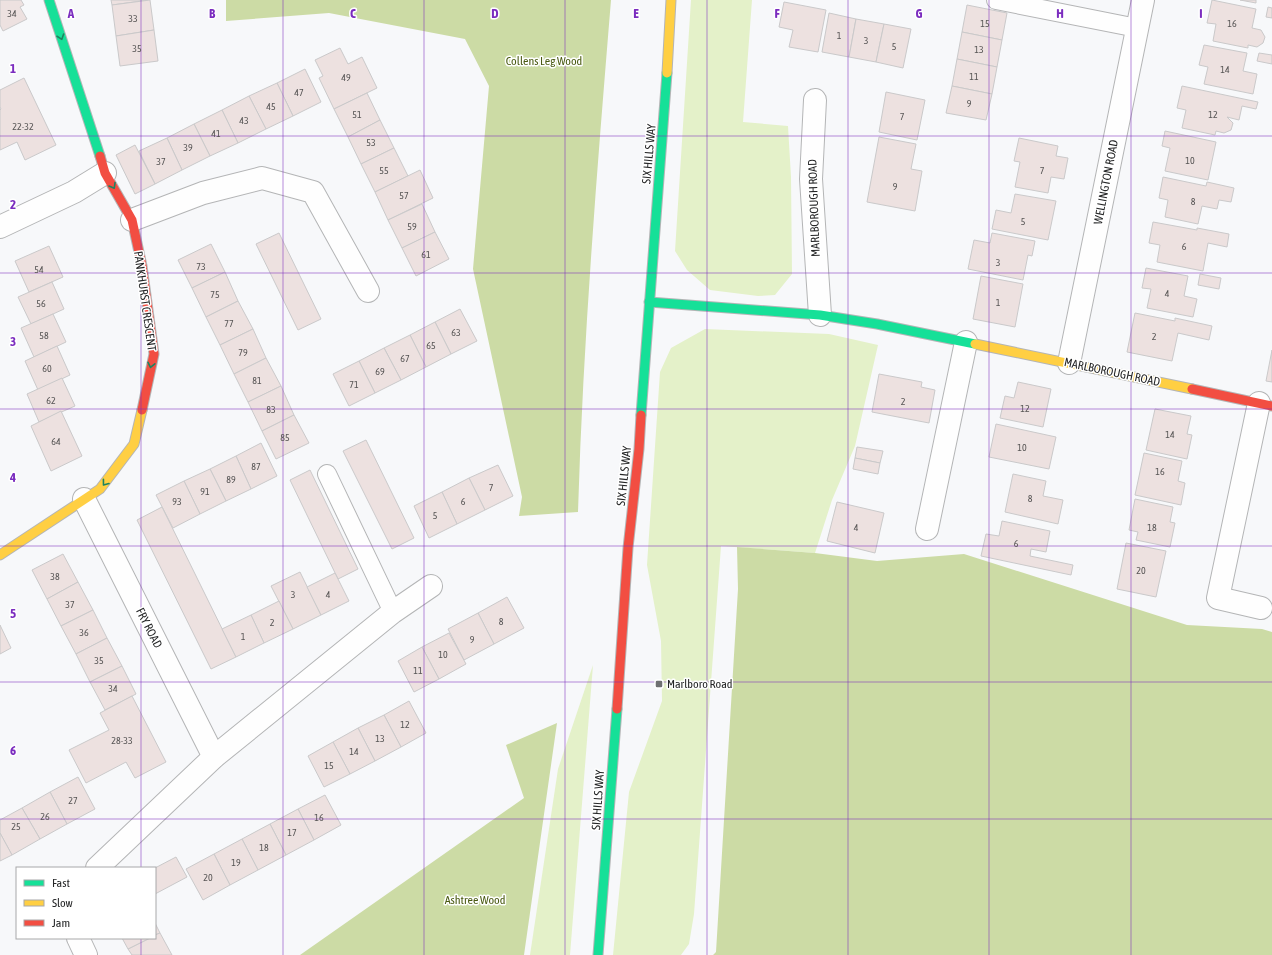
<svg xmlns="http://www.w3.org/2000/svg" width="1272" height="955" font-family="'Asap Condensed',sans-serif">
	<rect width="100%" height="100%" fill="#f7f8fa"/>
	<g fill="#e4f1c9">
		<path d="M691,0H752L743,122L788,126L791,177L792,274L775,295L758,296L710,290L687,270L675,251Z"/>
		<path d="M705,329L829,334L878,345L855,446L832,500L815,553L721,546L694,914L689,944L681,955H613L629,792L662,701L661,641L647,565L660,372L671,348Z"/>
		<path d="M593,665L570,955H530L558,769Z"/>
	</g>
	<g fill="#ccdba5">
		<path d="M226,0H611C597,171 583,341 578,512L519,516L522,497L473,269L489,86L465,39L329,13L226,21Z"/>
		<path d="M737,547L815,553L877,561L964,554L1187,625L1262,629L1272,632V955H713L716,952L738,589Z"/>
		<path d="M557,723L524,955H300L524,798L506,745Z"/>
	</g>
	<g fill="#ede1e0" stroke="#cac9ca">
		<path d="M0,0H21L24,5L20,7L27,19L3,31L0,25Z"/>
		<path d="M111,0H148L112,5Z"/>
		<path d="M150,0L154,30L116,36L112,5Z"/>
		<path d="M1212,0L1256,9L1252,28L1261,30L1265,37L1263,43L1257,47L1248,45V48L1213,41L1216,24L1207,23Z"/>
		<path d="M1240,0H1256V3Z"/>
		<path d="M784,2L826,10L818,52L789,47L793,30L779,27Z"/>
		<path d="M967,5L1007,13L1002,40L962,32Z"/>
		<path d="M1268,7L1272,8V18L1266,17Z"/>
		<path d="M829,13L856,19L849,57L822,52Z"/>
		<path d="M856,19L884,24L876,62L849,57Z"/>
		<path d="M884,24L911,29L903,68L876,62Z"/>
		<path d="M154,30L158,61L120,66L116,36Z"/>
		<path d="M962,32L1002,40L997,67L957,59Z"/>
		<path d="M1204,45L1247,53L1243,71L1257,74L1253,94L1204,84L1208,67L1199,65Z"/>
		<path d="M340,48L348,64L362,57L377,88L334,109L319,78L323,76L315,60Z"/>
		<path d="M1259,53L1272,55V64L1257,61Z"/>
		<path d="M957,59L997,67L992,94L952,86Z"/>
		<path d="M305,69L321,102L293,116L277,83Z"/>
		<path d="M24,78L56,145L25,160L17,142L0,150V110L1,109L0,107V90Z"/>
		<path d="M277,83L293,116L266,129L249,96Z"/>
		<path d="M952,86L992,94L986,120L946,113Z"/>
		<path d="M1182,86L1258,102L1256,109L1242,106L1239,120L1227,117L1233,123L1231,130L1224,133L1216,131L1215,135L1182,128L1186,110L1177,108Z"/>
		<path d="M886,92L925,100L917,140L879,132Z"/>
		<path d="M367,93L380,120L348,137L334,109Z"/>
		<path d="M249,96L266,129L238,143L222,110Z"/>
		<path d="M222,110L238,143L210,156L194,124Z"/>
		<path d="M380,120L394,148L361,164L348,137Z"/>
		<path d="M194,124L210,156L182,170L167,138Z"/>
		<path d="M1165,131L1216,142L1208,180L1165,171L1170,148L1162,146Z"/>
		<path d="M879,137L916,144L911,169L922,171L915,211L867,202Z"/>
		<path d="M167,138L182,170L155,184L139,151Z"/>
		<path d="M1019,138L1058,146L1056,156L1068,158L1064,179L1051,177L1048,193L1015,187L1020,162L1014,161Z"/>
		<path d="M135,145L155,184L135,194L116,155Z"/>
		<path d="M394,148L408,176L375,192L361,164Z"/>
		<path d="M420,170L433,198L388,220L375,192Z"/>
		<path d="M1163,177L1206,186L1207,182L1234,188L1231,202L1219,200L1217,209L1202,206L1198,224L1165,217L1168,200L1159,198Z"/>
		<path d="M1015,194L1056,201L1048,240L992,229L996,210L1011,213Z"/>
		<path d="M422,204L435,232L402,248L388,220Z"/>
		<path d="M1153,222L1197,230V228L1229,234L1227,247L1208,243L1203,271L1157,262L1160,245L1149,243Z"/>
		<path d="M435,232L449,259L416,276L402,248Z"/>
		<path d="M279,233L321,319L298,330L256,244Z"/>
		<path d="M992,233L1035,241L1032,256L1028,255L1023,280L968,269L974,240L990,243Z"/>
		<path d="M211,244L225,272L192,288L178,260Z"/>
		<path d="M49,246L63,277L29,292L15,261Z"/>
		<path d="M1146,268L1188,276L1184,296L1197,299L1193,317L1147,308L1151,289L1142,288Z"/>
		<path d="M225,272L238,301L206,317L192,288Z"/>
		<path d="M1200,274L1221,278L1219,289L1198,285Z"/>
		<path d="M981,276L1023,284L1015,327L973,319Z"/>
		<path d="M52,282L64,309L31,324L18,297Z"/>
		<path d="M238,301L253,329L220,345L206,317Z"/>
		<path d="M460,309L477,341L451,354L435,322Z"/>
		<path d="M1135,313L1175,321V318L1212,326L1209,340L1178,333L1172,361L1127,352Z"/>
		<path d="M53,314L66,342L34,357L21,328Z"/>
		<path d="M435,322L451,354L426,367L410,335Z"/>
		<path d="M253,329L266,358L234,374L220,345Z"/>
		<path d="M410,335L426,367L401,380L384,348Z"/>
		<path d="M57,346L70,375L38,390L25,361Z"/>
		<path d="M384,348L401,380L375,393L359,361Z"/>
		<path d="M1272,350V382L1266,381Z"/>
		<path d="M266,358L281,386L248,402L234,374Z"/>
		<path d="M359,361L375,393L349,406L333,374Z"/>
		<path d="M879,374L922,382L921,387L935,390L929,423L872,412Z"/>
		<path d="M62,378L75,406L39,422L27,394Z"/>
		<path d="M1018,382L1051,389L1043,427L1000,418L1005,396L1014,398Z"/>
		<path d="M281,386L294,415L262,431L248,402Z"/>
		<path d="M1155,409L1191,416L1187,434L1192,435L1187,459L1146,450Z"/>
		<path d="M61,411L82,456L51,471L31,426Z"/>
		<path d="M294,415L309,443L276,459L262,431Z"/>
		<path d="M996,424L1056,437L1049,469L989,457Z"/>
		<path d="M366,440L414,538L392,549L343,451Z"/>
		<path d="M261,443L277,476L251,489L236,456Z"/>
		<path d="M857,447L883,451L880,463L855,458Z"/>
		<path d="M1144,453L1182,461L1178,481L1185,483L1181,505L1135,495Z"/>
		<path d="M236,456L251,489L226,501L210,469Z"/>
		<path d="M855,458L880,463L878,474L853,469Z"/>
		<path d="M498,465L513,496L485,510L469,478Z"/>
		<path d="M210,469L226,501L200,514L184,481Z"/>
		<path d="M310,470L358,569L338,579L290,480Z"/>
		<path d="M1013,474L1046,481L1043,496L1063,500L1058,524L1005,512Z"/>
		<path d="M469,478L485,510L457,524L442,492Z"/>
		<path d="M184,481L200,514L173,528L156,495Z"/>
		<path d="M442,492L457,524L429,538L414,506Z"/>
		<path d="M1135,499L1173,507L1170,522L1175,523L1170,547L1136,540L1138,532L1129,530Z"/>
		<path d="M837,502L884,513L875,553L827,541Z"/>
		<path d="M162,507L236,657L211,669L137,520Z"/>
		<path d="M1002,521L1050,531L1046,552L1031,549L1030,556L1073,565L1071,575L981,556L986,534L999,536Z"/>
		<path d="M1126,543L1166,551L1156,597L1117,589Z"/>
		<path d="M63,554L78,582L47,599L32,570Z"/>
		<path d="M300,572L321,615L293,629L271,586Z"/>
		<path d="M335,573L349,601L321,615L307,587Z"/>
		<path d="M78,582L93,610L61,626L47,599Z"/>
		<path d="M507,597L524,628L494,644L478,613Z"/>
		<path d="M279,601L293,629L264,643L251,615Z"/>
		<path d="M93,610L107,638L76,654L61,626Z"/>
		<path d="M478,613L494,644L464,660L448,629Z"/>
		<path d="M251,615L264,643L236,657L222,629Z"/>
		<path d="M0,625L11,648L0,654Z"/>
		<path d="M449,633L466,664L439,679L422,647Z"/>
		<path d="M107,638L122,666L90,682L76,654Z"/>
		<path d="M422,647L439,679L414,692L398,661Z"/>
		<path d="M122,666L136,694L105,710L90,682Z"/>
		<path d="M132,696L166,762L135,778L126,762L86,783L69,750L109,730L100,713Z"/>
		<path d="M409,701L426,733L401,747L384,715Z"/>
		<path d="M384,715L401,747L375,761L358,728Z"/>
		<path d="M358,728L375,761L350,774L333,742Z"/>
		<path d="M333,742L350,774L324,787L308,756Z"/>
		<path d="M78,777L95,809L67,824L50,792Z"/>
		<path d="M50,792L67,824L40,839L22,808Z"/>
		<path d="M325,795L341,825L314,840L298,809Z"/>
		<path d="M22,808L40,839L12,855L0,833V820Z"/>
		<path d="M298,809L314,840L286,855L270,824Z"/>
		<path d="M270,824L286,855L258,870L242,839Z"/>
		<path d="M0,833L12,855L0,861Z"/>
		<path d="M242,839L258,870L230,885L214,854Z"/>
		<path d="M214,854L230,885L203,900L186,869Z"/>
		<path d="M176,857L187,877L155,894V868Z"/>
		<path d="M155,923L160,933L155,935Z"/>
		<path d="M160,933L172,955H132L128,949L150,938H155V935Z"/>
		<path d="M122,938H150L128,949Z"/>
	</g>
	<g fill="none" stroke-linecap="round" stroke-linejoin="round">
		<defs>
			<g id="lane">
				<path d="M996,0L1137,28"/>
				<path d="M327,474L393,612"/>
			</g>
			<g id="street">
				<path d="M815,100L811,179L820,315"/>
				<path d="M132,220L203,193L262,178L313,192L368,291"/>
				<path d="M0,227L74,192L105,173"/>
				<path d="M1069,363L1143,0"/>
				<path d="M1259,403L1218,598L1261,608"/>
				<path d="M84,499L214,757"/>
				<path d="M927,529L966,342"/>
				<path d="M97,868L214,757L393,612L431,586"/>
				<path d="M78,938L86,955"/>
			</g>
			<g id="fast">
				<path d="M49,0L100,156"/>
				<path d="M649,302L820,315L877,324L975,344"/>
				<path d="M641,415L667,73"/>
				<path d="M598,955L617,709"/>
			</g>
			<g id="slow">
				<path d="M667,73L671,0"/>
				<path d="M975,344L1192,389"/>
				<path d="M0,555L100,489L134,444L142,410"/>
			</g>
			<g id="jam">
				<path d="M100,156L105,173L132,220L142,266L154,354L142,410"/>
				<path d="M1192,389L1272,406"/>
				<path d="M617,709L628,548L639,449L641,415"/>
			</g>
		</defs>
		<use href="#lane" stroke="#b4b5b6" stroke-width="20"/>
		<use href="#street" stroke="#b4b5b6" stroke-width="24"/>
		<use href="#fast" stroke="#b4b5b6" stroke-width="11"/>
		<use href="#slow" stroke="#b4b5b6" stroke-width="11"/>
		<use href="#jam" stroke="#b4b5b6" stroke-width="11"/>
		<use href="#lane" stroke="#fefefe" stroke-width="18"/>
		<use href="#street" stroke="#fefefe" stroke-width="22"/>
		<use href="#fast" stroke="#16e098" stroke-width="9"/>
		<use href="#slow" stroke="#ffcf43" stroke-width="9"/>
		<use href="#jam" stroke="#f24e42" stroke-width="9"/>
	</g>
	<defs><path id="oneway-chevron" d="M-2-3.5L2.5 0L-2 3.5" fill="none" stroke-width="1.6" stroke-linecap="round" stroke-linejoin="round"/></defs>
	<g stroke="#1e8360">
		<use href="#oneway-chevron" transform="translate(61 37) rotate(71)"/>
		<use href="#oneway-chevron" transform="translate(113 186) rotate(60)"/>
		<use href="#oneway-chevron" transform="translate(151 365) rotate(102)"/>
		<use href="#oneway-chevron" transform="translate(105 483) rotate(127)"/>
	</g>
	<path fill="none" stroke="#7b2cbf" stroke-width="1" stroke-opacity="0.55" d="M141,0V868M283,0V955M424,0V955M565,0V955M707,0V955M848,0V955M989,0V955M1131,0V955M0,136H1272M0,273H1272M0,409H1272M0,546H1272M0,682H1272M0,819H1272M141,938V955"/>
	<rect fill="#6e7071" stroke="#fff" stroke-width="1.5" x="655" y="680" width="8" height="8" rx="2"/>
	<g text-anchor="middle" dominant-baseline="central" stroke-width="3" stroke-linejoin="round" paint-order="stroke">
		<g font-size="10" fill="#575555">
			<text x="12" y="13">34</text>
			<text x="133" y="18">33</text>
			<text x="985" y="23">15</text>
			<text x="1232" y="23">16</text>
			<text x="839" y="35">1</text>
			<text x="866" y="40">3</text>
			<text x="894" y="46">5</text>
			<text x="137" y="48">35</text>
			<text x="979" y="49">13</text>
			<text x="1225" y="69">14</text>
			<text x="974" y="76">11</text>
			<text x="346" y="77">49</text>
			<text x="299" y="92">47</text>
			<text x="969" y="103">9</text>
			<text x="271" y="106">45</text>
			<text x="357" y="114">51</text>
			<text x="1213" y="114">12</text>
			<text x="902" y="116">7</text>
			<text x="244" y="120">43</text>
			<text x="23" y="126">22-32</text>
			<text x="216" y="133">41</text>
			<text x="371" y="142">53</text>
			<text x="188" y="147">39</text>
			<text x="1190" y="160">10</text>
			<text x="161" y="161">37</text>
			<text x="384" y="170">55</text>
			<text x="1042" y="170">7</text>
			<text x="895" y="186">9</text>
			<text x="404" y="195">57</text>
			<text x="1193" y="201">8</text>
			<text x="1023" y="221">5</text>
			<text x="412" y="226">59</text>
			<text x="1184" y="246">6</text>
			<text x="426" y="254">61</text>
			<text x="998" y="262">3</text>
			<text x="201" y="266">73</text>
			<text x="39" y="269">54</text>
			<text x="1167" y="293">4</text>
			<text x="215" y="294">75</text>
			<text x="998" y="302">1</text>
			<text x="41" y="303">56</text>
			<text x="229" y="323">77</text>
			<text x="456" y="332">63</text>
			<text x="44" y="335">58</text>
			<text x="1154" y="336">2</text>
			<text x="431" y="345">65</text>
			<text x="243" y="352">79</text>
			<text x="405" y="358">67</text>
			<text x="47" y="368">60</text>
			<text x="380" y="371">69</text>
			<text x="257" y="380">81</text>
			<text x="354" y="384">71</text>
			<text x="51" y="400">62</text>
			<text x="903" y="401">2</text>
			<text x="1025" y="408">12</text>
			<text x="271" y="409">83</text>
			<text x="1170" y="434">14</text>
			<text x="285" y="437">85</text>
			<text x="56" y="441">64</text>
			<text x="1022" y="447">10</text>
			<text x="256" y="466">87</text>
			<text x="1160" y="471">16</text>
			<text x="231" y="479">89</text>
			<text x="491" y="487">7</text>
			<text x="205" y="491">91</text>
			<text x="1030" y="498">8</text>
			<text x="177" y="501">93</text>
			<text x="463" y="501">6</text>
			<text x="435" y="515">5</text>
			<text x="856" y="527">4</text>
			<text x="1152" y="527">18</text>
			<text x="1016" y="543">6</text>
			<text x="1141" y="570">20</text>
			<text x="55" y="576">38</text>
			<text x="293" y="594">3</text>
			<text x="328" y="594">4</text>
			<text x="70" y="604">37</text>
			<text x="501" y="621">8</text>
			<text x="272" y="622">2</text>
			<text x="84" y="632">36</text>
			<text x="243" y="636">1</text>
			<text x="472" y="639">9</text>
			<text x="443" y="654">10</text>
			<text x="99" y="660">35</text>
			<text x="418" y="670">11</text>
			<text x="113" y="688">34</text>
			<text x="405" y="724">12</text>
			<text x="380" y="738">13</text>
			<text x="122" y="740">28-33</text>
			<text x="354" y="751">14</text>
			<text x="329" y="765">15</text>
			<text x="73" y="800">27</text>
			<text x="45" y="816">26</text>
			<text x="319" y="817">16</text>
			<text x="16" y="826">25</text>
			<text x="292" y="832">17</text>
			<text x="264" y="847">18</text>
			<text x="236" y="862">19</text>
			<text x="208" y="877">20</text>
		</g>
		<g font-size="12" fill="#495911" stroke="#fff">
			<text x="544" y="61">Collens Leg Wood</text>
			<text x="475" y="900">Ashtree Wood</text>
		</g>
		<g font-size="12" fill="#252627" stroke="#fff">
			<text transform="translate(649 154) rotate(-85)">SIX HILLS WAY</text>
			<text transform="translate(1106 182) rotate(-79)">WELLINGTON ROAD</text>
			<text transform="translate(814 208) rotate(-92)">MARLBOROUGH ROAD</text>
			<text transform="translate(145 301) rotate(82)">PANKHURST CRESCENT</text>
			<text transform="translate(1112 372) rotate(12)">MARLBOROUGH ROAD</text>
			<text transform="translate(624 476) rotate(-84)">SIX HILLS WAY</text>
			<text transform="translate(149 628) rotate(63)">FRY ROAD</text>
			<text transform="translate(598 800) rotate(-86)">SIX HILLS WAY</text>
		</g>
		<g font-size="12" fill="#252627" stroke="#fff" text-anchor="start">
			<text x="667" y="684">Marlboro Road</text>
		</g>
	</g>
	<g font-size="13" text-anchor="middle" font-weight="bold" fill="#7b2cbf" stroke="#fff" stroke-width="3" stroke-linejoin="round" paint-order="stroke">
		<text x="71" y="18">A</text>
		<text x="212" y="18">B</text>
		<text x="353" y="18">C</text>
		<text x="495" y="18">D</text>
		<text x="636" y="18">E</text>
		<text x="777" y="18">F</text>
		<text x="919" y="18">G</text>
		<text x="1060" y="18">H</text>
		<text x="1201" y="18">I</text>
		<text x="13" y="73">1</text>
		<text x="13" y="209">2</text>
		<text x="13" y="346">3</text>
		<text x="13" y="482">4</text>
		<text x="13" y="618">5</text>
		<text x="13" y="755">6</text>
	</g>
	<rect x="16" y="867" width="140" height="72" fill="#ffffff" stroke="#a8a8a9"/>
	<rect x="24" y="880" width="20" height="6" fill="#16e098" stroke="#a8a8a9"/>
	<text x="52" y="887" font-size="12" fill="#252627">Fast</text>
	<rect x="24" y="900" width="20" height="6" fill="#ffcf43" stroke="#a8a8a9"/>
	<text x="52" y="907" font-size="12" fill="#252627">Slow</text>
	<rect x="24" y="920" width="20" height="6" fill="#f24e42" stroke="#a8a8a9"/>
	<text x="52" y="927" font-size="12" fill="#252627">Jam</text>
</svg>
